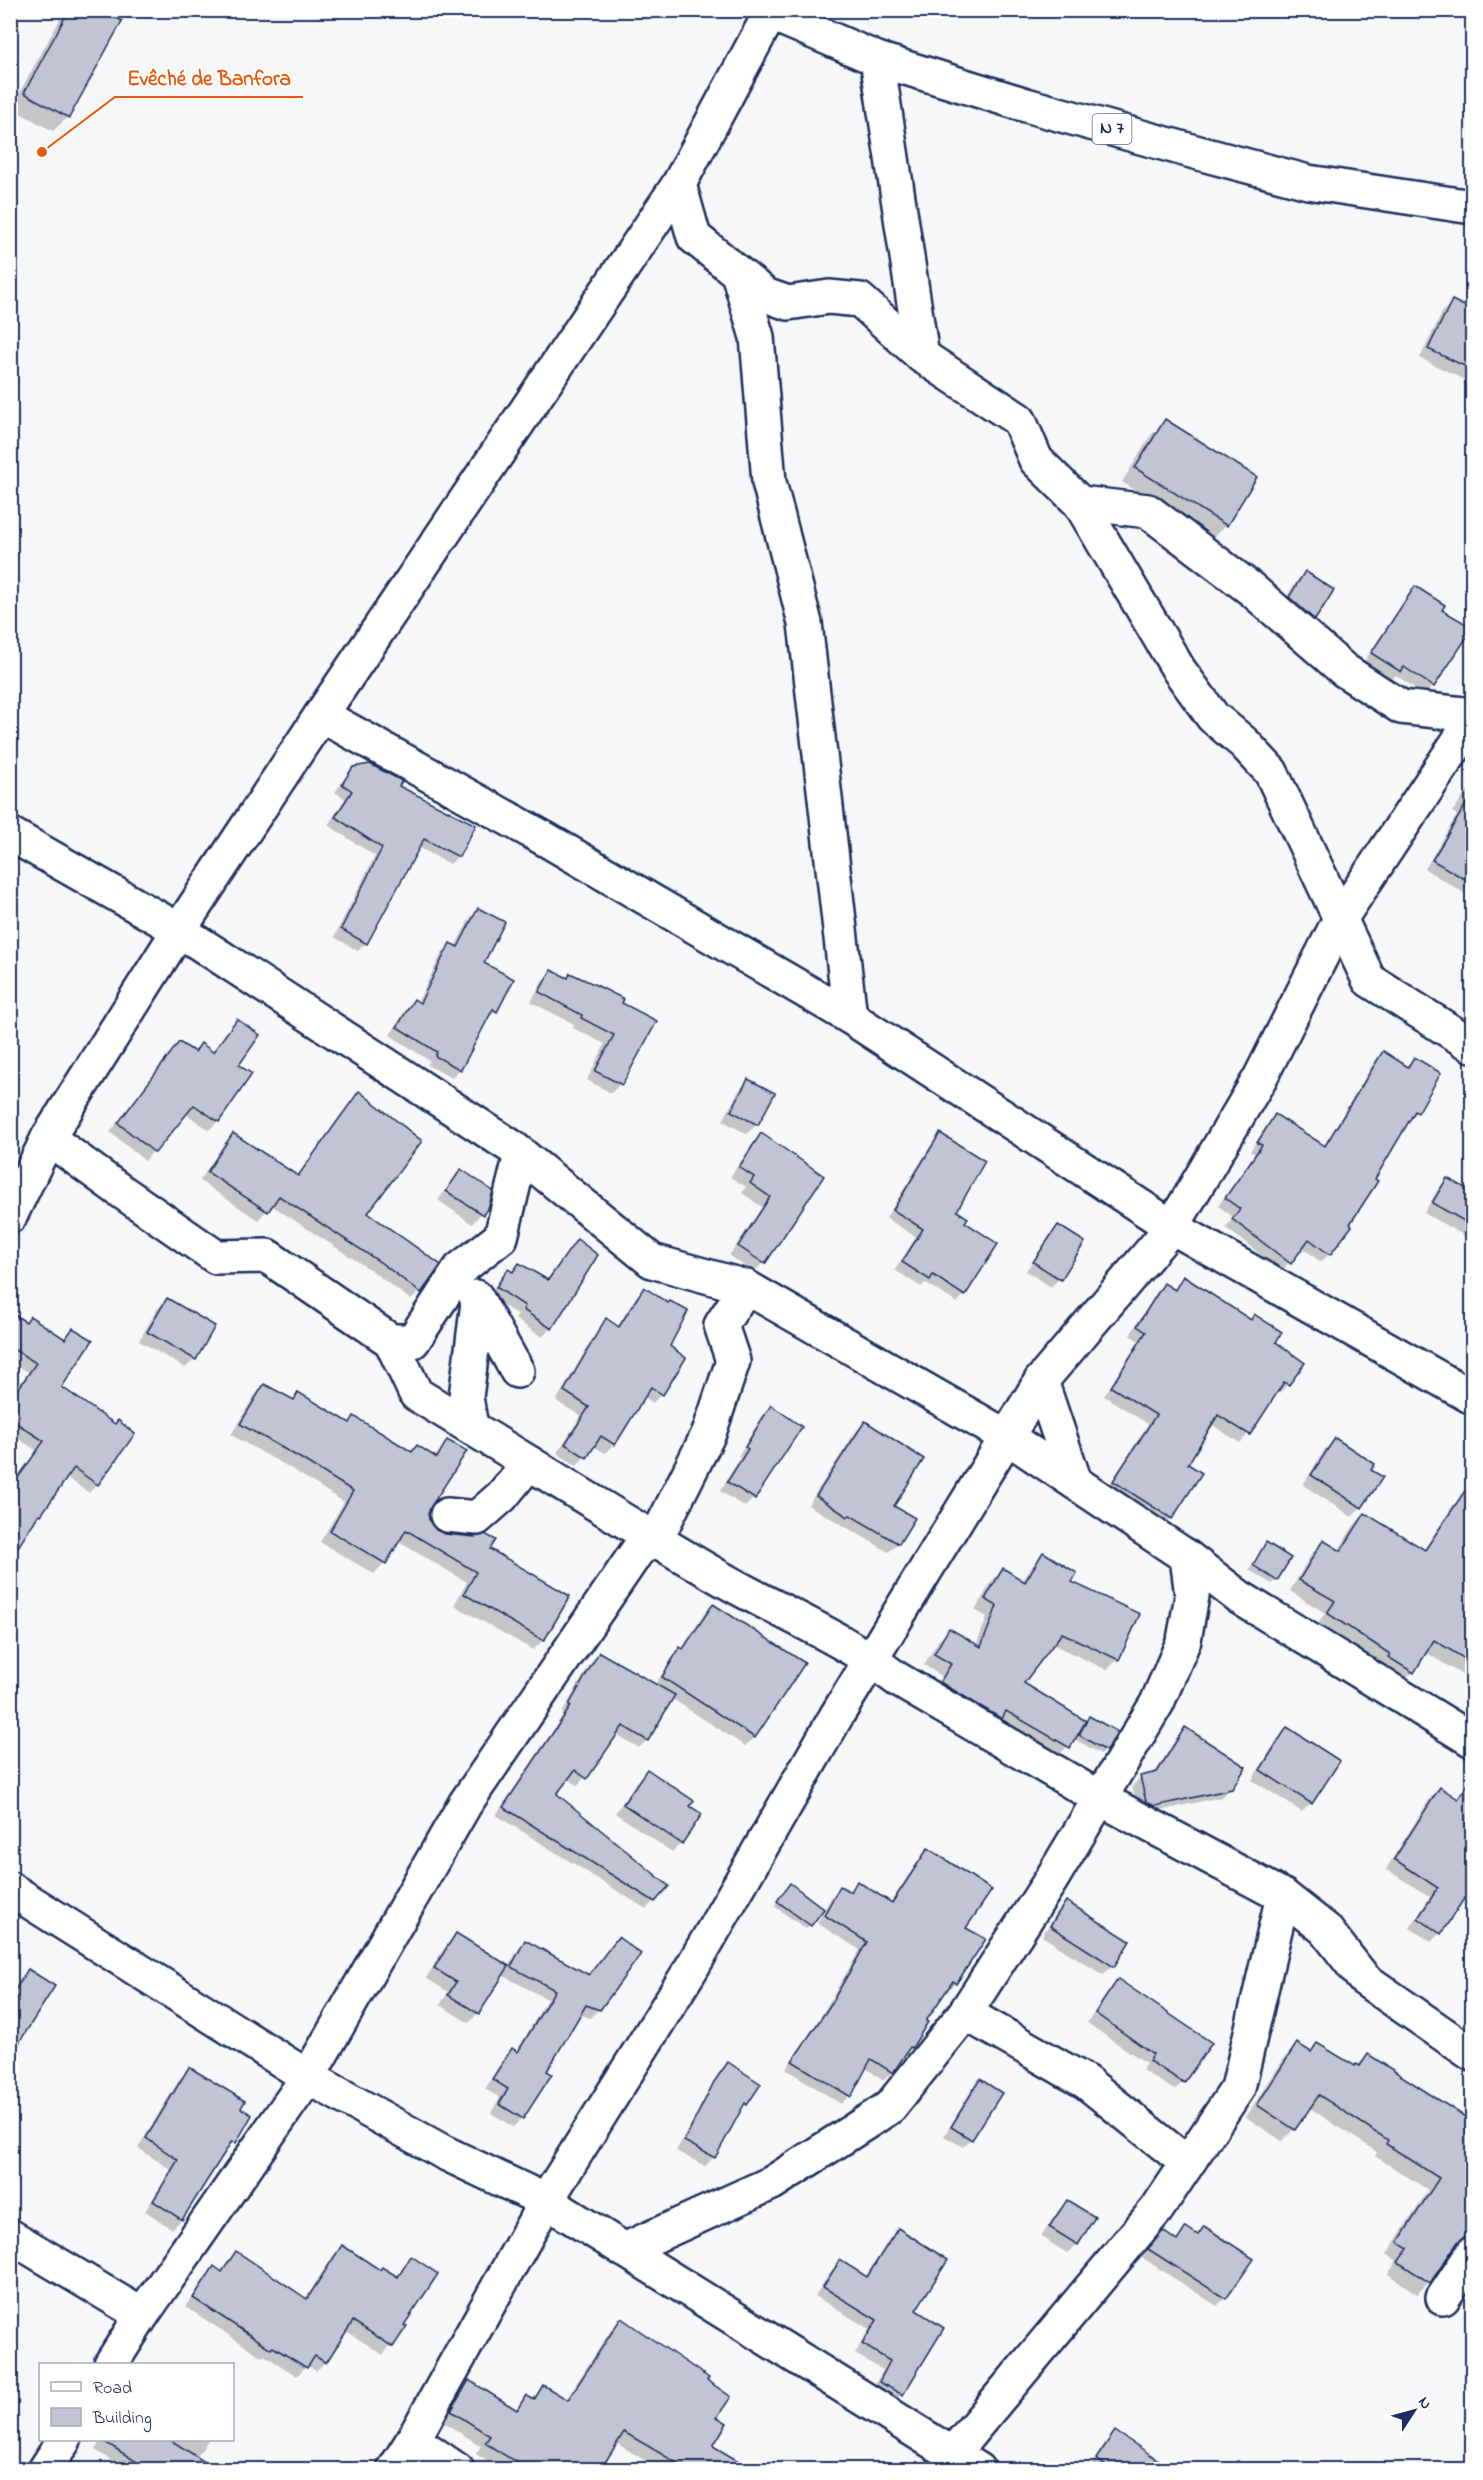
<svg xmlns="http://www.w3.org/2000/svg" width="1483" height="2480" font-family="'Indie Flower',sans-serif">
	<rect width="100%" height="100%" fill="#f6f7f9"/>
	<filter id="ink" filterUnits="userSpaceOnUse"><feTurbulence type="fractalNoise" baseFrequency=".0167" numOctaves="2"/><feDisplacementMap in="SourceGraphic" scale="12" xChannelSelector="R" yChannelSelector="G"/><feConvolveMatrix kernelMatrix="1 2 1 2 8 2 1 2 1" color-interpolation-filters="sRGB"/></filter>
	<g filter="url(#ink)">
		<g fill="#0003">
			<path d="M65,10H99L68,117L53,131L11,108Z"/>
			<path d="M1452,302L1472,312V388L1464,383L1465,380L1420,358L1443,311Z"/>
			<path d="M1165,421L1226,525L1212,539L1122,482L1151,435Z"/>
			<path d="M1305,573L1314,619L1305,628L1280,607L1296,582Z"/>
			<path d="M1415,588L1440,610L1471,629L1433,686L1424,695L1396,675L1391,680L1364,662L1407,596Z"/>
			<path d="M354,768L397,787L458,856L450,864L418,847L366,943L358,951L334,937L375,856L328,825L345,799L335,792Z"/>
			<path d="M1471,786H1472V898L1425,869L1457,815L1452,812Z"/>
			<path d="M478,910L482,964L496,1011L488,1019L460,1069L452,1078L427,1065L430,1061L390,1035L406,1010L414,1001L417,1003L442,953L451,945L455,947L470,918Z"/>
			<path d="M551,972L566,979L571,975L620,1004V1084L611,1093L587,1080L605,1044L573,1028L574,1024L531,1002L542,981Z"/>
			<path d="M237,1021V1065L218,1121L209,1130L185,1113L145,1161L110,1132L179,1044L193,1054L202,1045L212,1053Z"/>
			<path d="M1383,1053L1406,1067L1414,1059L1417,1112L1409,1120L1329,1254L1321,1262L1301,1247L1282,1271L1226,1228L1233,1217L1218,1206L1255,1154L1250,1151L1268,1124L1276,1116L1323,1147L1375,1061Z"/>
			<path d="M748,1081L773,1093L757,1124L747,1134L723,1121L739,1090Z"/>
			<path d="M359,1093L366,1213L419,1292L411,1300L372,1271L271,1205L258,1220L200,1181L224,1143L233,1135L297,1177Z"/>
			<path d="M762,1135L822,1177L763,1263L754,1272L729,1256L762,1207L742,1193L746,1187L730,1177L752,1145Z"/>
			<path d="M940,1135L955,1212L963,1222L964,1295L957,1303L925,1283L921,1287L895,1270L916,1237L886,1218L933,1142Z"/>
			<path d="M461,1171L488,1205L472,1224L438,1200Z"/>
			<path d="M1447,1180L1472,1194V1240L1424,1213L1438,1189Z"/>
			<path d="M1058,1227L1083,1243L1059,1279L1051,1287L1026,1271L1050,1235Z"/>
			<path d="M577,1241L596,1255L551,1328L542,1337L515,1319L518,1315L488,1296L500,1279L508,1271L511,1273L520,1265L546,1281Z"/>
			<path d="M1183,1278L1250,1321L1255,1316L1288,1384L1280,1393L1277,1391L1248,1434L1240,1443L1211,1424L1186,1464L1171,1518L1163,1526L1106,1490L1148,1424L1104,1396L1139,1341L1130,1335L1156,1293L1164,1285L1173,1290Z"/>
			<path d="M645,1289L668,1347L684,1359L661,1394L653,1403L643,1396L614,1444L605,1453L593,1446L577,1466L557,1453L581,1416L556,1401L598,1329L606,1320L617,1327L636,1297Z"/>
			<path d="M167,1300L195,1359L185,1368L139,1341L157,1309Z"/>
			<path d="M10,1318L63,1340L73,1330L60,1388L97,1484L89,1493L66,1477L40,1514L31,1523L10,1557V1488L37,1451L10,1433V1399L28,1372L10,1361Z"/>
			<path d="M264,1385L292,1400L298,1394L348,1424L355,1418L411,1453L434,1458L447,1441L427,1514L429,1524L436,1532L488,1550L543,1640L533,1650L454,1605L467,1582L397,1541L384,1563L374,1574L320,1542L344,1502L290,1468L231,1435L254,1396Z"/>
			<path d="M771,1407L800,1427L754,1498L745,1507L720,1491L740,1458L738,1456L762,1416Z"/>
			<path d="M865,1423L892,1506L898,1543L889,1552L808,1505L856,1431Z"/>
			<path d="M1335,1440L1369,1470L1381,1477L1361,1507L1352,1517L1303,1485L1325,1449Z"/>
			<path d="M1465,1493L1472,1600L1471,1680L1425,1652L1413,1672L1402,1683L1380,1665L1318,1624L1325,1613L1290,1591L1312,1553L1323,1542L1338,1551L1354,1525L1365,1514L1423,1551L1454,1504Z"/>
			<path d="M1266,1544L1276,1580L1272,1584L1249,1570Z"/>
			<path d="M1044,1554L1070,1582L1138,1615L1118,1659L1107,1670L1052,1644L1022,1684L1085,1722L1090,1718L1105,1750L1101,1754L1074,1739L1057,1758L930,1694L941,1676L924,1665L938,1641L949,1630L976,1646L987,1617L975,1610L992,1581L1003,1570L1022,1582L1033,1565Z"/>
			<path d="M713,1606L754,1737L745,1746L671,1698L647,1740L639,1748L616,1734L578,1786L567,1778L555,1794L654,1901L646,1909L496,1815L564,1714L562,1713L592,1661L600,1654L655,1685L672,1658L681,1650L704,1614Z"/>
			<path d="M1186,1729L1230,1788L1221,1797L1146,1814L1137,1810L1132,1786L1141,1777L1155,1773L1177,1737Z"/>
			<path d="M1288,1729L1311,1803L1302,1812L1252,1780L1278,1738Z"/>
			<path d="M647,1770L688,1806L681,1843L672,1852L615,1813L638,1780Z"/>
			<path d="M1440,1789V1933L1431,1942L1410,1928L1430,1897L1386,1869L1431,1797Z"/>
			<path d="M928,1850L964,1929L955,1983L947,1991L945,1990L924,2021L926,2023L910,2047L892,2072L884,2080L865,2068L849,2096L841,2104L786,2069L821,2016L860,1950L817,1923L832,1896L840,1887L848,1892L857,1883L890,1903L920,1858Z"/>
			<path d="M786,1889L810,1925L806,1929L774,1906Z"/>
			<path d="M1066,1903L1112,1966L1103,1975L1042,1936L1057,1912Z"/>
			<path d="M456,1935L508,1967L517,1951L525,1942L588,1976L618,1939L599,2009L590,2018L579,2014L545,2071L522,2118L513,2127L491,2113L500,2098L485,2089L503,2059L512,2050L516,2053L547,1999L502,1975L478,2013L469,2023L440,2005L448,1992L426,1978L447,1944Z"/>
			<path d="M29,1971L10,2055V1995Z"/>
			<path d="M1119,1981L1183,2082L1174,2090L1142,2070L1146,2063L1087,2023L1110,1989Z"/>
			<path d="M1297,2045L1309,2053L1317,2045L1355,2067L1368,2056L1472,2233L1459,2247L1452,2248L1429,2282L1417,2294L1388,2274L1397,2261L1387,2254L1428,2190L1375,2156L1377,2152L1308,2107L1294,2129L1282,2141L1246,2117L1285,2057Z"/>
			<path d="M728,2064L759,2085L739,2111L714,2157L705,2166L676,2151L719,2073Z"/>
			<path d="M190,2069L239,2109L234,2142L224,2150L181,2220L172,2229L145,2211L171,2170L138,2148L180,2078Z"/>
			<path d="M980,2081L1000,2094L971,2139L963,2147L944,2136L972,2089Z"/>
			<path d="M1067,2201L1077,2244L1067,2253L1041,2237L1058,2211Z"/>
			<path d="M1204,2228L1225,2298L1217,2306L1141,2257L1155,2241L1176,2242L1187,2229L1196,2235Z"/>
			<path d="M898,2230L914,2311L902,2394L893,2403L871,2391L883,2370L855,2354L869,2329L815,2296L831,2271L840,2262L865,2278L889,2239Z"/>
			<path d="M342,2247L379,2272L396,2278L411,2258L402,2325L404,2327L383,2355L345,2330L325,2362L316,2371L307,2365L297,2376L264,2355L262,2357L186,2307L205,2277L214,2268L220,2272L236,2253L305,2299L333,2256Z"/>
			<path d="M621,2320L715,2418L711,2446L734,2460L728,2470H661L616,2443L598,2470H501L476,2454L481,2446L442,2421L459,2392L469,2382L515,2410L527,2397L531,2400L543,2387L565,2401L611,2330Z"/>
			<path d="M1115,2433L1163,2465L1160,2470L1088,2469L1106,2442Z"/>
			<path d="M101,2440H208L196,2458L215,2470H126L95,2450Z"/>
		</g>
		<g fill="#c0c4d3" stroke="#1b2f5e" stroke-width="1.5">
			<path d="M69,10H102L122,21L69,118L24,93Z"/>
			<path d="M1452,300L1473,310V370L1428,349Z"/>
			<path d="M1165,419L1257,477L1227,526L1135,468Z"/>
			<path d="M1305,571L1334,590L1315,620L1289,597Z"/>
			<path d="M1415,586L1445,605L1442,610L1473,628L1434,687L1404,667L1401,672L1371,653Z"/>
			<path d="M370,764L402,781L399,786L476,825L459,857L424,839L367,944L341,929L382,848L335,817L352,791L342,784L353,767Z"/>
			<path d="M1473,793V884L1432,860Z"/>
			<path d="M478,908L505,922L484,963L514,979L497,1012L493,1009L461,1070L435,1056L437,1052L397,1027L414,999L420,1003L450,943L458,947Z"/>
			<path d="M551,970L568,978L570,973L598,986L624,999L622,1003L657,1021L622,1085L595,1071L614,1035L581,1018L582,1015L539,992Z"/>
			<path d="M237,1019L260,1035L239,1065L252,1074L219,1122L194,1105L155,1153L118,1123L179,1042L195,1052L201,1043L213,1052Z"/>
			<path d="M1383,1051L1408,1067L1414,1057L1441,1073L1418,1113L1415,1111L1375,1179L1378,1181L1350,1224L1352,1226L1330,1255L1309,1239L1291,1264L1232,1219L1240,1209L1225,1198L1262,1145L1257,1143L1275,1114L1325,1146Z"/>
			<path d="M748,1079L775,1093L758,1125L731,1111Z"/>
			<path d="M359,1091L422,1141L368,1213L441,1265L421,1293L380,1262L279,1196L268,1212L207,1172L233,1133L298,1176Z"/>
			<path d="M761,1133L824,1176L765,1264L738,1246L770,1197L750,1183L754,1177L739,1167Z"/>
			<path d="M940,1133L985,1161L957,1211L968,1218L965,1222L998,1244L965,1296L933,1275L930,1280L902,1262L923,1229L893,1210Z"/>
			<path d="M461,1169L493,1191L489,1206L483,1215L446,1191Z"/>
			<path d="M1447,1178L1473,1192V1226L1432,1203Z"/>
			<path d="M1058,1225L1085,1242L1061,1280L1033,1262Z"/>
			<path d="M577,1239L598,1255L552,1329L523,1310L525,1306L496,1287L508,1269L513,1272L519,1263L548,1280Z"/>
			<path d="M1183,1276L1251,1320L1254,1314L1282,1332L1276,1342L1305,1363L1289,1385L1284,1382L1250,1435L1218,1415L1188,1464L1202,1473L1172,1519L1113,1481L1156,1415L1111,1387L1146,1332L1137,1326L1164,1283L1175,1290Z"/>
			<path d="M644,1287L668,1303L670,1301L688,1311L670,1346L686,1358L663,1395L651,1387L615,1445L601,1436L587,1458L565,1444L589,1407L564,1391L606,1318L619,1327Z"/>
			<path d="M167,1298L215,1326L196,1360L147,1332Z"/>
			<path d="M10,1312L26,1322L30,1316L65,1339L73,1328L93,1340L62,1387L115,1424L118,1420L135,1434L98,1485L74,1468L41,1515L39,1514L10,1560V1489L44,1441L10,1419V1401L36,1363L10,1347Z"/>
			<path d="M264,1384L294,1400L298,1392L350,1423L354,1416L412,1452L417,1445L437,1458L447,1440L467,1451L432,1505L428,1514L430,1522L436,1530L445,1534L475,1537L485,1534L496,1540L490,1549L570,1596L544,1641L464,1594L476,1572L406,1530L386,1564L330,1531L353,1491L300,1458L240,1424Z"/>
			<path d="M771,1405L802,1427L755,1499L727,1482L748,1449L745,1447Z"/>
			<path d="M865,1421L924,1459L894,1506L915,1518L899,1544L850,1515L848,1517L816,1496Z"/>
			<path d="M1335,1438L1375,1464L1371,1470L1383,1477L1362,1508L1311,1475Z"/>
			<path d="M1473,1479V1664L1434,1640L1414,1673L1388,1657L1390,1654L1327,1613L1335,1601L1299,1580L1323,1540L1341,1551L1365,1513L1425,1550Z"/>
			<path d="M1266,1542L1291,1558L1277,1581L1253,1565Z"/>
			<path d="M1043,1552L1077,1573L1072,1582L1140,1614L1119,1660L1062,1633L1024,1683L1086,1721L1070,1748L1006,1711L1002,1719L940,1682L951,1664L934,1654L949,1628L981,1647L997,1606L985,1599L1003,1568L1025,1582Z"/>
			<path d="M713,1604L805,1663L755,1738L662,1677L680,1647L683,1649Z"/>
			<path d="M599,1652L675,1695L648,1741L623,1726L587,1779L575,1770L557,1794L669,1886L655,1902L503,1807L571,1706L569,1705Z"/>
			<path d="M1089,1716L1118,1732L1106,1751L1079,1735Z"/>
			<path d="M1185,1727L1246,1767L1232,1789L1155,1806L1146,1802L1140,1776L1157,1772Z"/>
			<path d="M1287,1727L1340,1761L1312,1804L1260,1770Z"/>
			<path d="M647,1769L694,1801L690,1806L702,1814L682,1844L623,1804Z"/>
			<path d="M1473,1776V1885L1441,1934L1418,1918L1438,1888L1394,1859L1440,1787L1458,1799Z"/>
			<path d="M928,1848L992,1890L966,1928L986,1939L956,1984L953,1981L926,2021L928,2022L912,2048L910,2047L893,2073L871,2059L851,2097L792,2061L829,2007L867,1942L824,1915L840,1886L851,1892L857,1881L892,1903Z"/>
			<path d="M790,1883L824,1909L811,1926L777,1901Z"/>
			<path d="M1066,1901L1130,1941L1114,1967L1050,1926Z"/>
			<path d="M456,1933L509,1966L479,2014L448,1995L456,1982L434,1968Z"/>
			<path d="M618,1937L641,1954L600,2010L586,2005L547,2071L552,2074L523,2119L499,2104L508,2089L492,2079L512,2048L518,2052L555,1990L511,1967L525,1940L589,1975Z"/>
			<path d="M28,1969L55,1986L10,2057V1998Z"/>
			<path d="M1118,1979L1212,2043L1184,2083L1149,2061L1153,2054L1095,2013Z"/>
			<path d="M1297,2043L1311,2052L1317,2043L1355,2066L1356,2064L1360,2066L1368,2054L1473,2122V2235L1464,2237L1457,2243L1430,2283L1398,2262L1408,2248L1398,2242L1439,2178L1386,2144L1388,2140L1319,2095L1295,2130L1257,2105Z"/>
			<path d="M728,2062L761,2084L747,2105L745,2103L715,2158L684,2141L714,2082Z"/>
			<path d="M189,2067L245,2101L241,2108L252,2115L236,2143L232,2141L182,2220L153,2201L178,2160L146,2138Z"/>
			<path d="M980,2079L1002,2093L972,2140L951,2127Z"/>
			<path d="M1067,2200L1095,2217L1078,2245L1049,2227Z"/>
			<path d="M1204,2226L1254,2259L1226,2299L1148,2249L1163,2231L1177,2241L1186,2227L1198,2235Z"/>
			<path d="M898,2228L948,2260L916,2310L944,2328L903,2395L879,2382L890,2361L862,2344L877,2320L823,2287L840,2260L867,2277Z"/>
			<path d="M342,2245L380,2270L382,2267L398,2277L411,2256L438,2274L404,2325L407,2326L393,2347L353,2321L326,2363L315,2356L307,2368L273,2347L271,2349L193,2298L214,2266L222,2272L236,2251L307,2299Z"/>
			<path d="M621,2318L709,2378L707,2380L731,2397L717,2417L727,2423L713,2446L752,2469H687L624,2432L601,2469H527L485,2443L490,2436L451,2411L469,2380L517,2410L526,2395L534,2400L543,2385L568,2400Z"/>
			<path d="M1115,2431L1172,2469H1111L1096,2459Z"/>
			<path d="M100,2439H169L216,2469H148Z"/>
		</g>
		<g fill="none" stroke-linecap="round" stroke-linejoin="round">
			<defs>
				<g id="minor">
					<path d="M877,59L922,356"/>
					<path d="M679,184L694,237L738,273L757,337L769,482L805,623L850,1017"/>
					<path d="M738,273L765,295L788,303L829,297L860,300L922,356L1019,420L1036,460L1080,503L1179,670L1213,717L1244,743L1271,772L1369,980L1472,1045"/>
					<path d="M1080,503L1148,511L1251,589L1344,670L1401,707L1472,715"/>
					<path d="M321,715L547,840L850,1017L1172,1227L1472,1397"/>
					<path d="M10,834L179,930L512,1147L652,1261L746,1287L1007,1437L1187,1557L1239,1597L1472,1740"/>
					<path d="M48,1138L118,1189L216,1257L267,1256L391,1341L416,1394C519,1456 620,1520 724,1580C782,1613 844,1638 897,1679L1101,1799L1283,1896L1325,1929L1364,1979L1472,2054"/>
					<path d="M10,1216L48,1138L179,930L321,715L679,184L770,14"/>
					<path d="M476,1297L517,1371"/>
					<path d="M391,1341H413L460,1269L501,1237L521,1154"/>
					<path d="M1041,1381L1075,1482"/>
					<path d="M471,1427L466,1397L478,1302"/>
					<path d="M447,1515L477,1518L502,1496L529,1463"/>
					<path d="M10,1889L308,2077L443,2152L546,2201L978,2470"/>
					<path d="M965,2013L1086,2082L1187,2163"/>
					<path d="M10,2236L142,2315"/>
					<path d="M624,2250L772,2183L890,2107L965,2013L1051,1880L1157,1703L1184,1640L1192,1596L1187,1557"/>
					<path d="M1443,2298L1472,2254"/>
					<path d="M111,2364L142,2315L308,2077L465,1804L638,1550L656,1539L709,1433L733,1361L721,1325L746,1287"/>
					<path d="M413,2440L457,2470"/>
					<path d="M953,2453L1157,2209L1238,2088L1283,1896"/>
					<path d="M45,2470L64,2440"/>
					<path d="M394,2470L413,2440L546,2201L691,1969L837,1715L1041,1381L1172,1227L1260,1078L1340,919L1472,721"/>
				</g>
				<path id="highway" d="M763,10L877,59L1026,105L1195,152L1308,182L1472,207"/>
			</defs>
			<use href="#minor" stroke="#1b2f5e" stroke-width="38"/>
			<use href="#highway" stroke="#1b2f5e" stroke-width="38"/>
			<use href="#minor" stroke="#fff" stroke-width="33"/>
			<use href="#highway" stroke="#fff" stroke-width="33"/>
		</g>
	</g>
	<g text-anchor="middle" dominant-baseline="central" stroke-width="4.5" stroke-linejoin="round" paint-order="stroke">
		<rect fill="#fff" stroke="#5f6d8e" stroke-width="1.5" x="1092.5" y="114" width="39" height="30" rx="4.5"/>
		<g font-size="18" font-weight="bold" fill="#1b2f5e">
			<text x="1112" y="129">N 7</text>
		</g>
	</g>
	<path fill="none" stroke="#e8590c" stroke-width="2" d="M42 152L115 97H303"/>
	<circle fill="#e8590c" stroke="#fff" stroke-width="2" cx="42" cy="152" r="6"/>
	<g font-size="21" text-anchor="middle" font-weight="bold" fill="#e8590c" stroke="#fff" stroke-width="4.5" stroke-linejoin="round" paint-order="stroke">
		<text x="209" y="85">Evêché de Banfora</text>
	</g>
	<rect width="1483" height="2480" fill="none" stroke="#fff" stroke-width="36"/>
	<rect x="18" y="18" width="1447" height="2444" fill="none" stroke="#1b2f5e" stroke-width="2" filter="url(#ink)"/>
	<rect x="39" y="2363" width="195" height="78" fill="#ffffff" stroke="#a4acbf" stroke-width="1.5"/>
	<rect x="51" y="2382" width="30" height="9" fill="#ffffff" stroke="#a4acbf" stroke-width="1.5"/>
	<text x="93" y="2393" font-size="18" fill="#1b2f5e">Road</text>
	<rect x="51" y="2408" width="30" height="18" fill="#c0c4d3" stroke="#a4acbf" stroke-width="1.5"/>
	<text x="93" y="2423" font-size="18" fill="#1b2f5e">Building</text>
	<g transform="translate(1414 2411) rotate(54)" stroke="#ffffff" stroke-width="4.5" paint-order="stroke">
	<path d="M0-4.5L10 22L0 15L-10 22Z" fill="#1b2f5e"/>
	<text y="-9" font-size="16" font-weight="bold" text-anchor="middle" fill="#1b2f5e">N</text>
	</g>
</svg>
